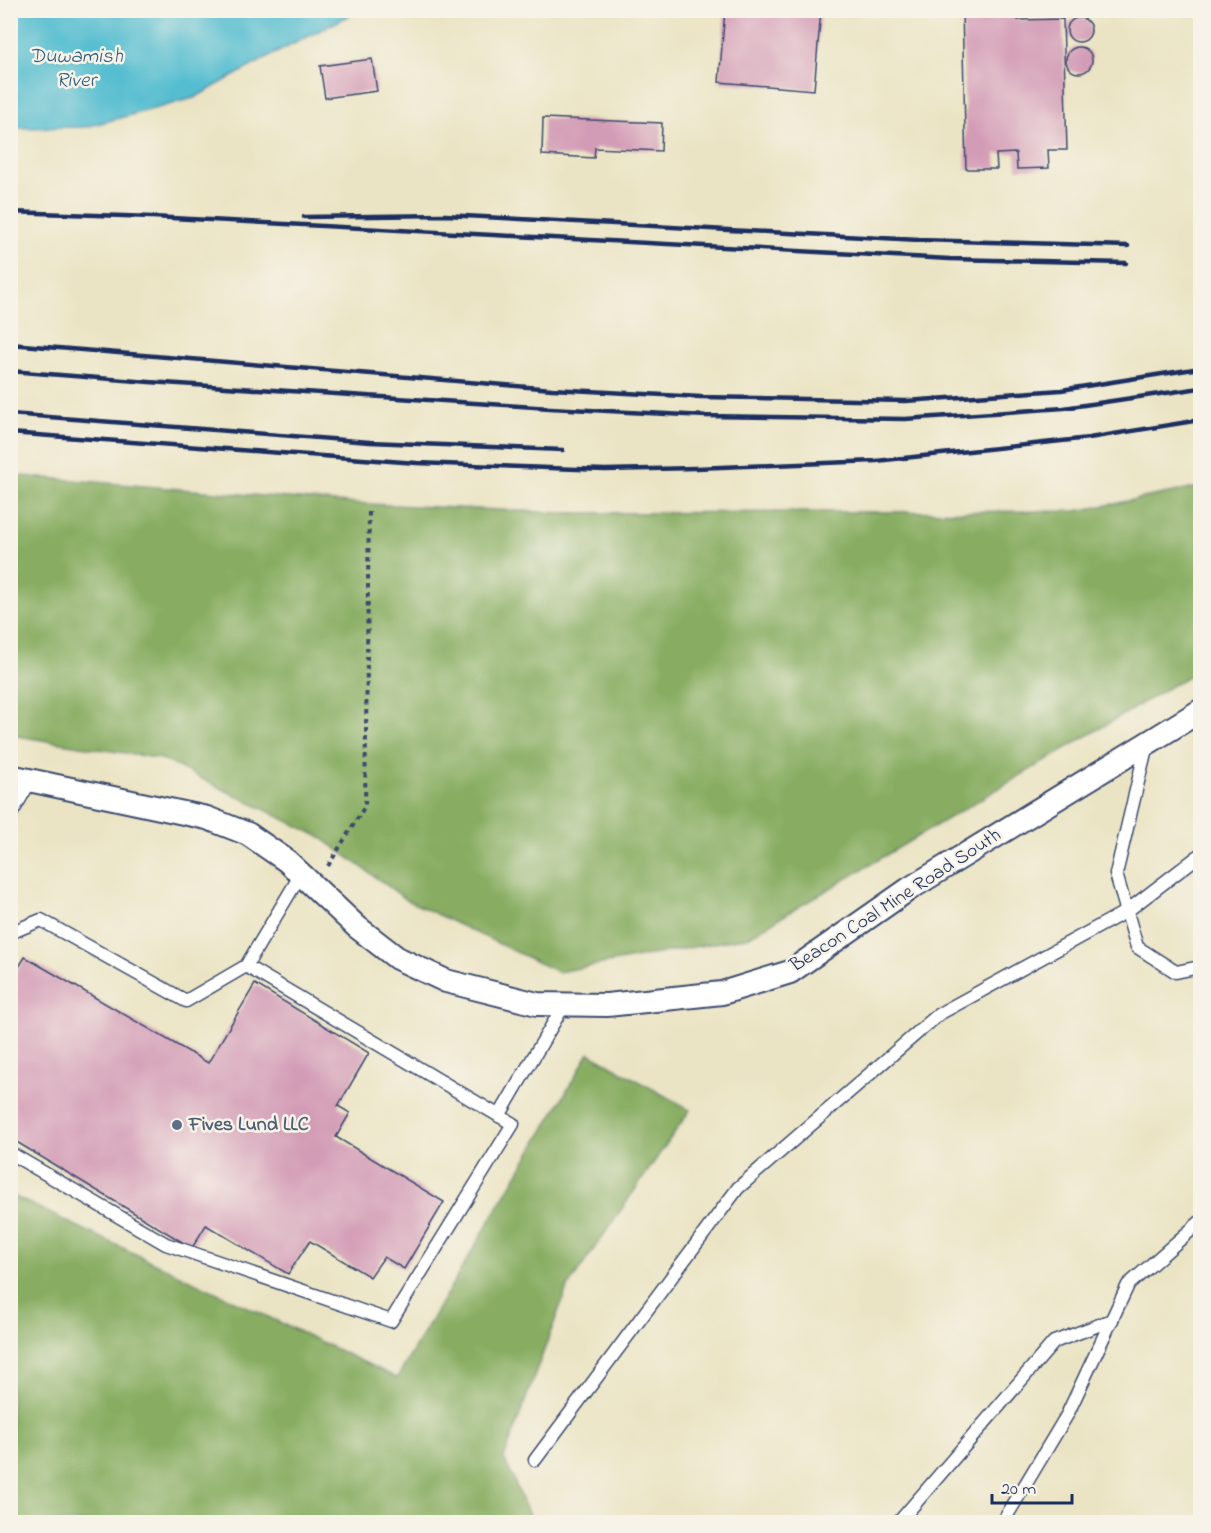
<svg xmlns="http://www.w3.org/2000/svg" width="1211" height="1533" font-family="'Indie Flower',sans-serif">
	<rect width="100%" height="100%" fill="#f7f3e8"/>
	<filter id="ink" filterUnits="userSpaceOnUse"><feTurbulence type="fractalNoise" baseFrequency=".0167" numOctaves="2"/><feDisplacementMap in="SourceGraphic" scale="12" xChannelSelector="R" yChannelSelector="G"/><feConvolveMatrix kernelMatrix="1 2 1 2 8 2 1 2 1" color-interpolation-filters="sRGB"/></filter>
	<filter id="wash" filterUnits="userSpaceOnUse"><feTurbulence type="fractalNoise" baseFrequency=".008" numOctaves="4" result="noise"/><feDisplacementMap in="SourceGraphic" scale="24" xChannelSelector="R" yChannelSelector="G"/><feGaussianBlur stdDeviation="1.35" result="paint"/><feColorMatrix in="noise" values="0 0 0 0 0 0 0 0 0 0 0 0 0 0 0 0 0 1.4 0 .05"/><feComposite in="paint" operator="in"/></filter>
	<g filter="url(#wash)">
		<rect width="100%" height="100%" fill="#ebe4c4"/>
		<g fill="#88ad62" stroke="#526e60" stroke-width="1.5">
			<path d="M11,475L348,503L564,513L1076,511L1200,487V669L748,937L558,972L407,900L320,837L162,759L11,735Z"/>
			<path d="M589,1053L690,1110L567,1288L504,1458L532,1522H11V1195L397,1378Z"/>
		</g>
		<path fill="#54bdd0" stroke="#387697" stroke-width="1.5" d="M10,11L11,10L358,11L268,57L194,98L86,127L11,128Z"/>
		<g id="blocks">
			<g fill="#d39cb6">
				<path d="M725,10H821L814,90L719,82Z"/>
				<path d="M962,10H1018V20L1063,19L1067,150H1048L1049,168L1017,169L1016,153L996,154L997,169H966Z"/>
				<circle cx="1079" cy="30" r="12"/>
				<circle cx="1079" cy="60" r="13"/>
				<path d="M372,59L377,91L325,98L320,66Z"/>
				<path d="M543,118L662,123L661,151L595,148L594,158L542,155Z"/>
				<path d="M25,957L208,1063L255,984L369,1053L338,1106L350,1113L336,1137L444,1202L404,1269L384,1257L370,1277L310,1241L288,1274L206,1225L192,1248L10,1138V977L12,978Z"/>
			</g>
		</g>
	</g>
	<g filter="url(#ink)">
		<use href="#blocks" fill-opacity="0" stroke="#3a4a6d" stroke-width="1.5"/>
		<g fill="none" stroke-linecap="round" stroke-linejoin="round">
			<defs>
				<g id="service">
					<path d="M1147,744L1116,874L1137,947L1176,972L1200,967"/>
					<path d="M10,816L31,780"/>
					<path d="M10,933L41,920L186,1001L246,966L301,874"/>
					<path d="M499,1116L564,1005"/>
					<path d="M10,1153L166,1244L391,1321L513,1124L246,966"/>
					<path d="M535,1460L738,1188L939,1014L1127,911L1200,855"/>
					<path d="M899,1522L1054,1342L1112,1320"/>
					<path d="M1003,1522L1067,1415L1128,1285L1200,1222"/>
				</g>
				<path id="minor" d="M10,776L207,818L248,834L287,861L357,927L397,958L446,981L537,1004L607,1005L722,993L790,972L909,889L1200,711"/>
			</defs>
			<use href="#service" stroke="#3a4a6d" stroke-width="15"/>
			<use href="#minor" stroke="#3a4a6d" stroke-width="26"/>
			<path stroke="#3a4a6d" stroke-width="4" stroke-dasharray="4.5 4.5" stroke-linecap="butt" d="M328,866L365,806L369,508"/>
			<use href="#service" stroke="#fff" stroke-width="12"/>
			<use href="#minor" stroke="#fff" stroke-width="22"/>
			<g stroke="#1b2f5e" stroke-width="4.5">
				<path d="M10,212L152,217L950,259L1126,263"/>
				<path d="M304,217L445,215L919,240L1128,246"/>
				<path d="M10,344L552,389L701,397L906,401L1061,390L1200,368"/>
				<path d="M10,371L149,382L550,408L706,416L905,419L1064,408L1200,388"/>
				<path d="M10,414L370,442L563,450"/>
				<path d="M10,433L417,463L605,470L696,468L876,461L1089,438L1200,420"/>
			</g>
		</g>
	</g>
	<circle fill="#5c6f8a" stroke="#f7f3e8" stroke-width="2" cx="177" cy="1125" r="6"/>
	<g text-anchor="middle" dominant-baseline="central" stroke-width="5" stroke-linejoin="round" paint-order="stroke">
		<g font-size="20" fill="#1b2f5e" stroke="#f7f3e8">
			<text transform="translate(896 901) rotate(-33)">Beacon Coal Mine Road South</text>
		</g>
		<g font-size="20" font-weight="bold" fill="#4e5e75" stroke="#f7f3e8" text-anchor="start">
			<text x="189" y="1125">Fives Lund LLC</text>
		</g>
		<g font-size="21" font-style="italic" fill="#2c5a80" stroke="#f7f3e8">
			<text x="76" y="57">Duwamish<tspan x="76" dy="24">River</tspan></text>
		</g>
	</g>
	<rect width="1211" height="1533" fill="none" stroke="#f7f3e8" stroke-width="36"/>
	<path d="M992 1494v9h80v-9" fill="none" stroke="#1b2f5e" stroke-width="3"/>
	<text x="1001" y="1494" font-size="18" fill="#1b2f5e" stroke="#f7f3e8" stroke-width="4.5" paint-order="stroke">20 m</text>
</svg>
